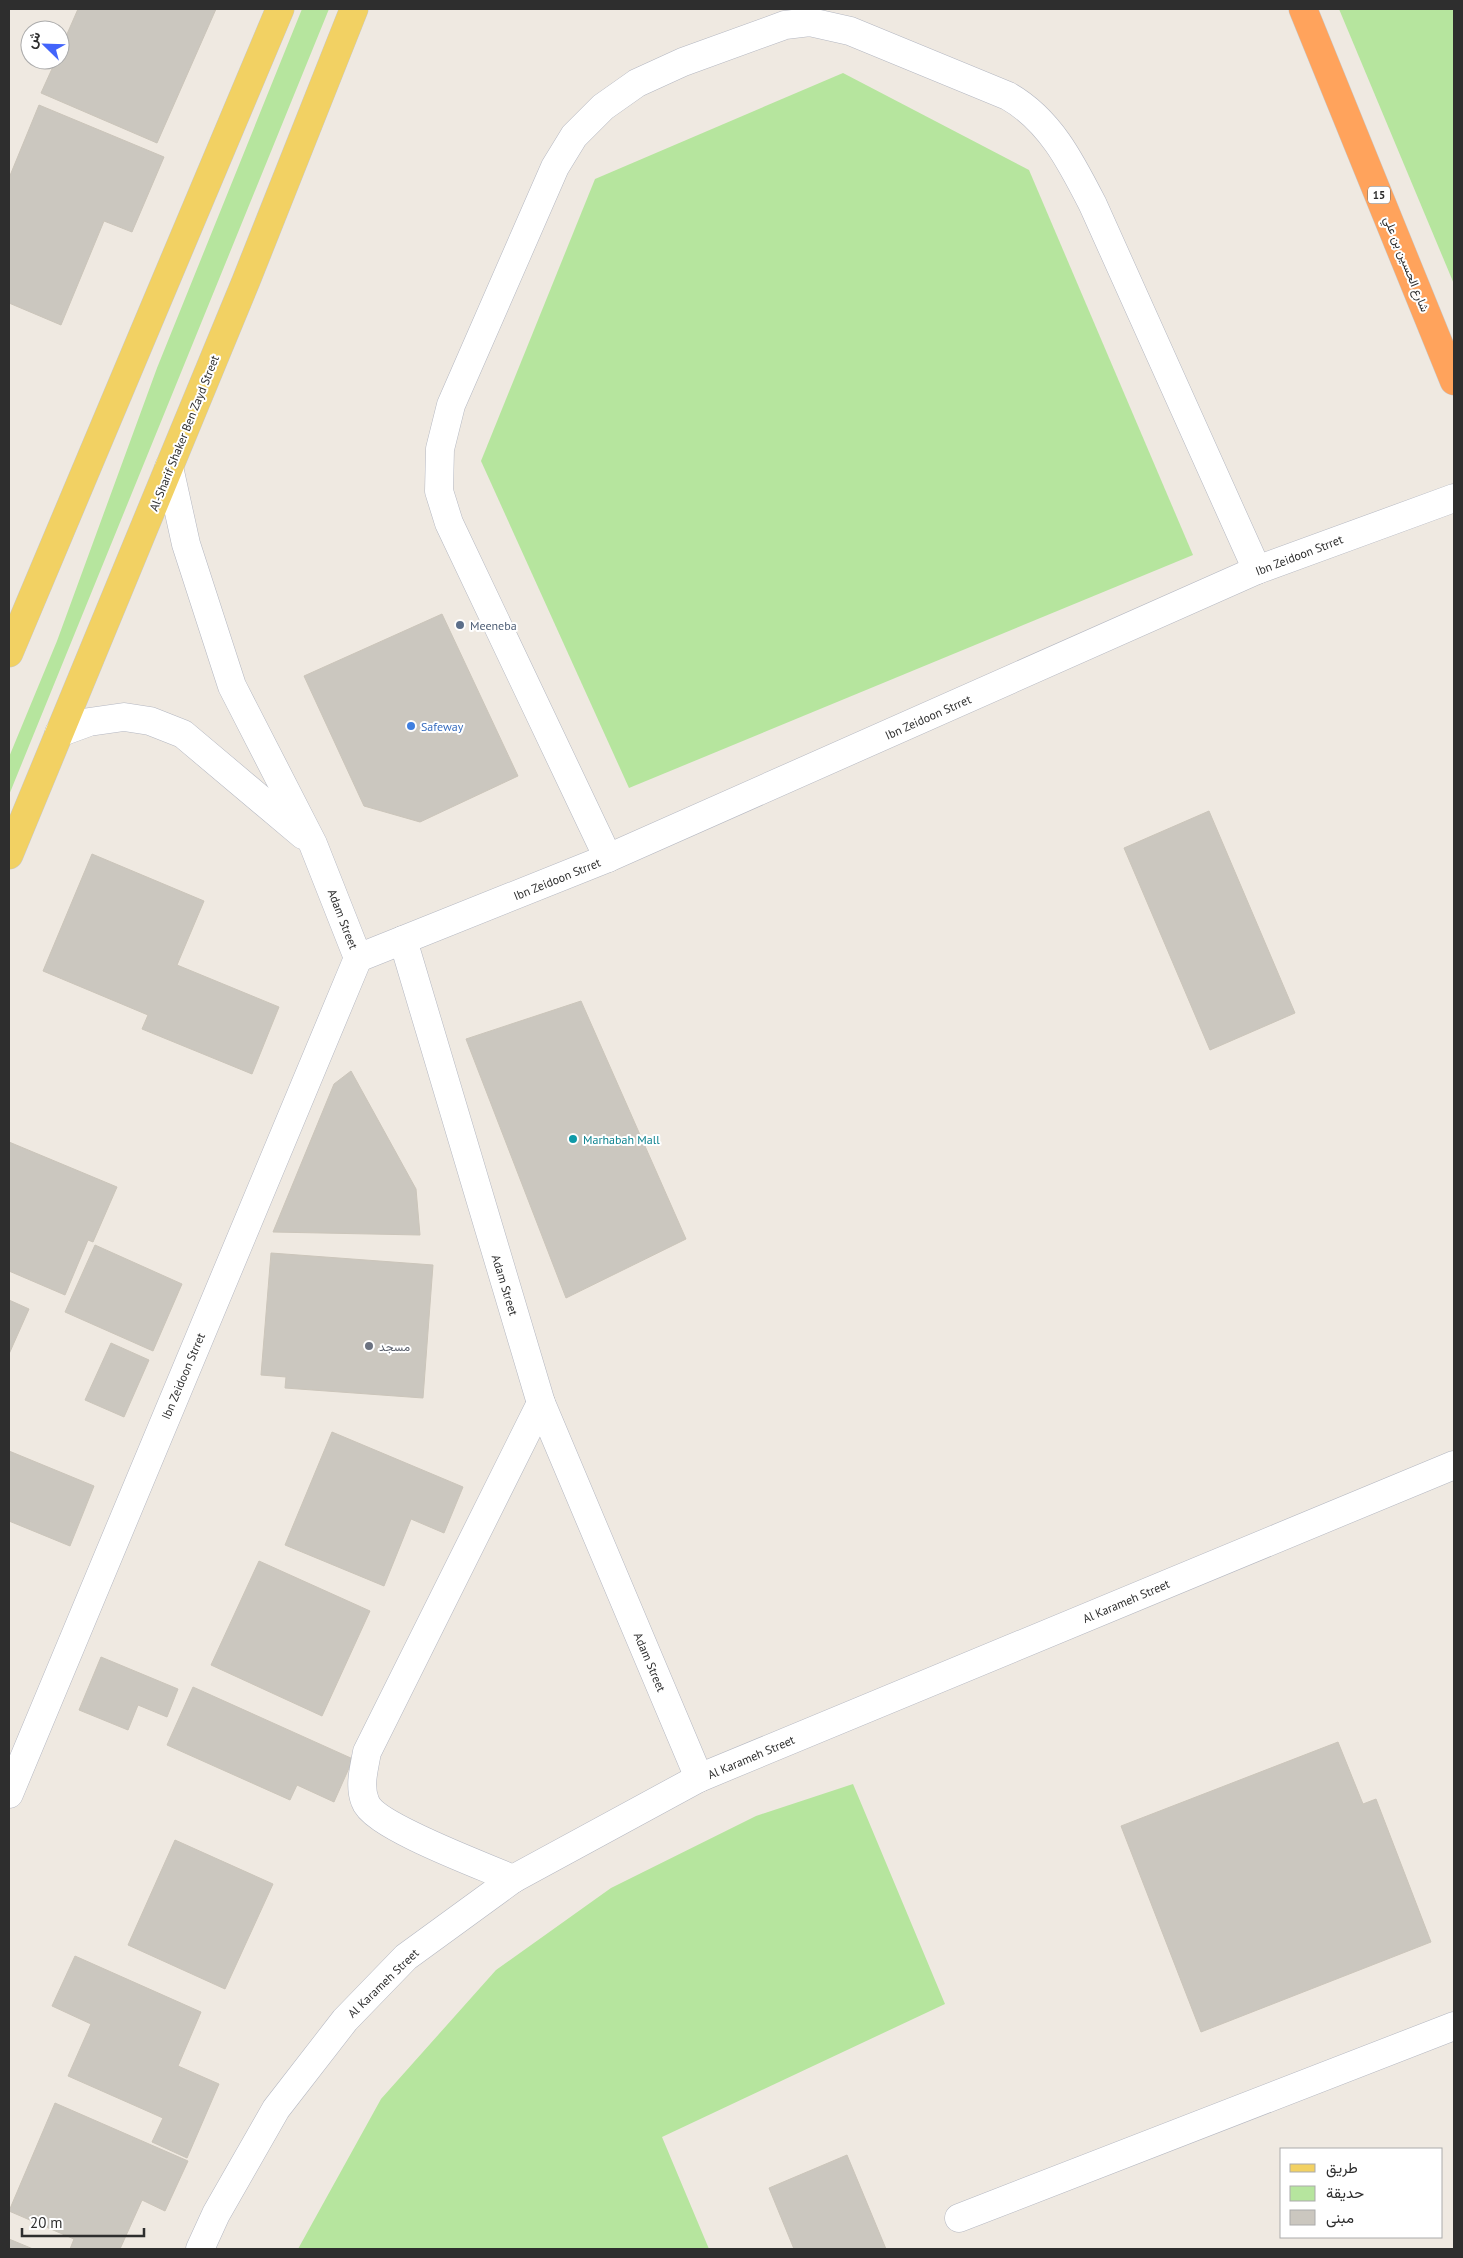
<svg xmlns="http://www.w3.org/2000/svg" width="1463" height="2258" font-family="'PT Sans',Vazirmatn,sans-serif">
	<rect width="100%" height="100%" fill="#efe9e1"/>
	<g fill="#b6e59e">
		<path d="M302,9H329L9,795V757L57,641L157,368Z"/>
		<path d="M1339,9H1454V284Z"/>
		<path d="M843,73L1029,170L1193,555L629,788L481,461L595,179Z"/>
		<path d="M853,1784L945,2004L662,2137L709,2249H298L381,2099L496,1970L611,1888L756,1816Z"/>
	</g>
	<g fill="#cbc7bf" stroke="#cbc5ba">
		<path d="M78,9H216L157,143L41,93L56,60H60V50Z"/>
		<path d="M39,105L164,157L132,232L104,221L61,325L9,303V178Z"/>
		<path d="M442,614L518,776L420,822L364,806L304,676Z"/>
		<path d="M1209,811L1295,1013L1210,1050L1124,848Z"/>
		<path d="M92,854L204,901L177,965L279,1007L252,1074L142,1029L148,1015L43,971Z"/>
		<path d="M581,1001L686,1239L566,1298L466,1039Z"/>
		<path d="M351,1071L416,1189L420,1235L273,1232L334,1084Z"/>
		<path d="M9,1142L117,1187L93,1242L88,1240L65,1295L9,1271Z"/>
		<path d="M95,1245L182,1284L153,1351L65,1312Z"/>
		<path d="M271,1253L433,1265L423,1398L285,1388L286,1377L261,1375Z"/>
		<path d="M9,1300L29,1309L9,1354Z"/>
		<path d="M111,1343L149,1360L124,1417L85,1400Z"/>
		<path d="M332,1432L463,1487L444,1533L411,1519L384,1586L285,1545Z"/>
		<path d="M9,1451L94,1486L70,1546L9,1521Z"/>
		<path d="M259,1561L370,1611L322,1716L211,1665Z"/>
		<path d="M101,1657L178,1689L167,1717L138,1705L128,1730L79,1710Z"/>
		<path d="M193,1687L353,1759L334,1802L297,1785L290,1800L167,1745Z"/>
		<path d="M1338,1742L1363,1804L1376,1799L1431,1942L1201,2032L1121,1826Z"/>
		<path d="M175,1840L273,1884L225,1989L128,1945Z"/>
		<path d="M75,1956L201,2012L178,2066L219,2084L187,2158L152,2142L163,2118L68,2076L91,2024L52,2006Z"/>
		<path d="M55,2103L188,2161L165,2211L142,2200L120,2249H70L74,2239L9,2211Z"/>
		<path d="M847,2155L886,2249H794L769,2188Z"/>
		<path d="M9,2239L33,2249H9Z"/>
	</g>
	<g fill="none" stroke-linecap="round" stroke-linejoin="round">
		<defs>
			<g id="street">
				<path d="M169,467L186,544L232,686L313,844L358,958L403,940L541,1403L699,1778"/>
				<path d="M59,733L89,722L124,717L150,721L183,734L303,835"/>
				<path d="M608,858L449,523L439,491L440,449L451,405L555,167L574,136L603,107L637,83L683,62L785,25L810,22L850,31L1008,96C1050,120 1071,162 1093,205L1257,570"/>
				<path d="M403,940L608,858L1257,570L1454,498"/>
				<path d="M9,1794L358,958"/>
				<path d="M513,1879C486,1867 373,1826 365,1801C359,1785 364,1769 367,1752L541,1403"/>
				<path d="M959,2218L1454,2026"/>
				<path d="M200,2249L216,2214L276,2109L345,2020L406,1957L513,1879L699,1778L1454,1465"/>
			</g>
			<g id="primary">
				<path d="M9,653L280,9"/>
				<path d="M9,855L246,281L354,9"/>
			</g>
			<path id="highway" d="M1303,9L1454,381"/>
		</defs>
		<use href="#street" stroke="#b4b7c1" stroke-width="29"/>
		<use href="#primary" stroke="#c9c9c9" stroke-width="29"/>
		<use href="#highway" stroke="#c9c9c9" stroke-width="29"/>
		<use href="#street" stroke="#fff" stroke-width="28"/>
		<use href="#primary" stroke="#f2d163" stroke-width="28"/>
		<use href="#highway" stroke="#ffa35c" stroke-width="28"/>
	</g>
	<circle fill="#5c6f8a" stroke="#fff" stroke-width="2" cx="460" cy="625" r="5"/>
	<circle fill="#3f7fe0" stroke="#fff" stroke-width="2" cx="411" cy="726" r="5"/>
	<circle fill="#0f9aa8" stroke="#fff" stroke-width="2" cx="573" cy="1139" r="5"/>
	<circle fill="#6b7280" stroke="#fff" stroke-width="2" cx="369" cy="1346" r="5"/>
	<g text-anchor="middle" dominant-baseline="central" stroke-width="4" stroke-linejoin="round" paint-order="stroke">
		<rect fill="#fff" stroke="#6d6d6d" stroke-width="1" x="1368" y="186.5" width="22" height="17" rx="4"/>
		<g font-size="11" font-weight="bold" fill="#2e2e2e">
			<text x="1379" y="195">15</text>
		</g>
		<g font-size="12" fill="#2e2e2e" stroke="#fff">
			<text transform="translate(1407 264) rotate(68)">شارع الحسين بن علي</text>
			<text transform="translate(184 433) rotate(-68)">Al-Sharif Shaker Ben Zayd Street</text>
			<text transform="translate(1299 555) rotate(-21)">Ibn Zeidoon Strret</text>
			<text transform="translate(928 717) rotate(-24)">Ibn Zeidoon Strret</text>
			<text transform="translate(557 879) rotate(-22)">Ibn Zeidoon Strret</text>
			<text transform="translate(343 919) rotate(69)">Adam Street</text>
			<text transform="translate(505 1285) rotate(73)">Adam Street</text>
			<text transform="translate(183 1376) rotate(-67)">Ibn Zeidoon Strret</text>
			<text transform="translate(1126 1601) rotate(-23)">Al Karameh Street</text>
			<text transform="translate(650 1662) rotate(67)">Adam Street</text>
			<text transform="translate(751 1757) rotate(-23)">Al Karameh Street</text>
			<text transform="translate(383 1983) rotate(-44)">Al Karameh Street</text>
		</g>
		<g font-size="12" fill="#4e5e75" stroke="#fff" text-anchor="start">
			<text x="470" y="625">Meeneba</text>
		</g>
		<g font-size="12" fill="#366cbe" stroke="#fff" text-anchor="start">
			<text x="421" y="726">Safeway</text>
		</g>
		<g font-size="12" fill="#0d838f" stroke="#fff" text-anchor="start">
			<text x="583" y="1139">Marhabah Mall</text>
		</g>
		<g font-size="12" fill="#5b616d" stroke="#fff" text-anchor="start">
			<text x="379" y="1346">مسجد</text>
		</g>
	</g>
	<rect width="1463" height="2258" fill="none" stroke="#2e2e2e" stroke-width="20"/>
	<rect x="1280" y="2148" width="162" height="90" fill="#ffffff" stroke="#ababab"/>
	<rect x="1290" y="2164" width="25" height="8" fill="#f2d163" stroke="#ababab"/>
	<text x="1326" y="2173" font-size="15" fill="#2e2e2e">طريق</text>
	<rect x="1290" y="2186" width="25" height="15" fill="#b6e59e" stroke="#ababab"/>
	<text x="1326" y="2198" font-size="15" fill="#2e2e2e">حديقة</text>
	<rect x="1290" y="2210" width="25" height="15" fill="#cbc7bf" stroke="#ababab"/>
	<text x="1326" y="2223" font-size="15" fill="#2e2e2e">مبنى</text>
	<g transform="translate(45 45) rotate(293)"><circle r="24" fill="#ffffff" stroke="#ababab"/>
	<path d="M0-4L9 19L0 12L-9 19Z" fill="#4264fb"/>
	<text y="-8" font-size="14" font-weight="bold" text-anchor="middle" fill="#2e2e2e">ش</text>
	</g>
	<path d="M22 2228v8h122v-8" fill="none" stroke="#2e2e2e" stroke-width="2.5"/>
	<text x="30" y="2228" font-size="15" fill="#2e2e2e" stroke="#ffffff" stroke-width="4" paint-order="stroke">20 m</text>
</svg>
